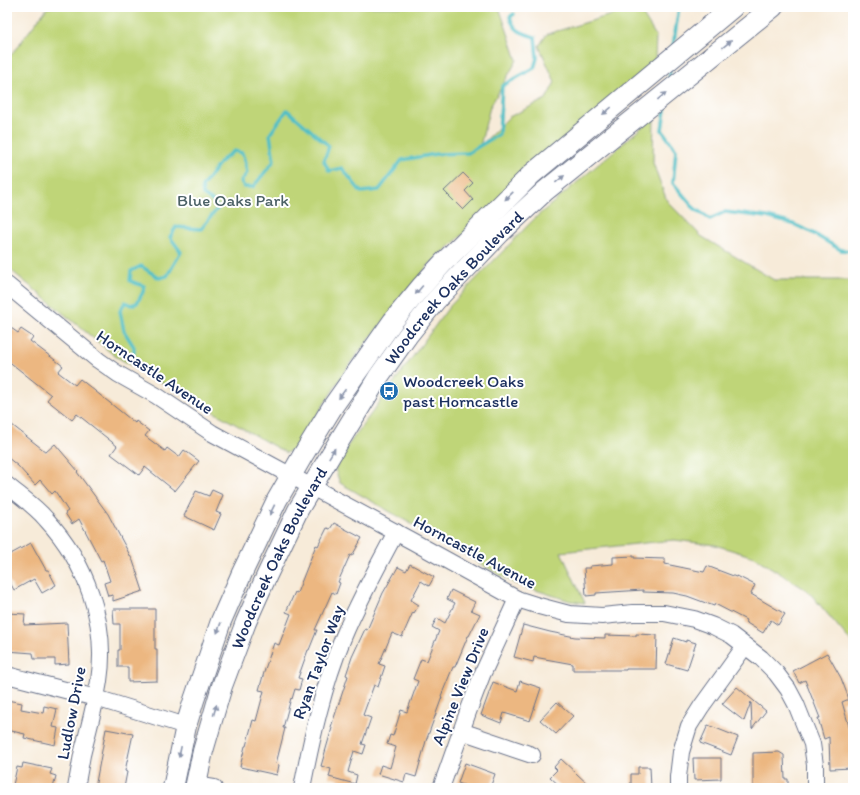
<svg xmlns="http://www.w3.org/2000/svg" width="860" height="795" font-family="Itim,sans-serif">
	<rect width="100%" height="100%" fill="#fff"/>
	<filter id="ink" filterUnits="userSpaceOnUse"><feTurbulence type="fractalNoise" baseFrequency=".025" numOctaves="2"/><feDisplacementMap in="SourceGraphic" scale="8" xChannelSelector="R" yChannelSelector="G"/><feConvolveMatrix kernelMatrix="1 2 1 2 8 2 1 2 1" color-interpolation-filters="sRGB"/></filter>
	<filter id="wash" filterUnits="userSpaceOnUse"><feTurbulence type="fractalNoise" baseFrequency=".012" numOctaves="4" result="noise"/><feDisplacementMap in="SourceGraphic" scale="16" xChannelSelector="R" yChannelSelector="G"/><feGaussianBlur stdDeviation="0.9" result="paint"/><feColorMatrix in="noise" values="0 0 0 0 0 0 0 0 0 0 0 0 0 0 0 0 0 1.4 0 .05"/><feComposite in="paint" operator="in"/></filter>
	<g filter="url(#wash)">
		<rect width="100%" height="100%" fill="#f7ebd9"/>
		<g fill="#bfd578" stroke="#6d826b">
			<path d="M48,7H499L517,60L490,107L480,146L509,117L546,99L555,82L539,46L547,34L638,7L656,36L655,61L427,267L351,362L296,448L286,453L115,356L7,267V60Z"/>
			<path d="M654,117L653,163L667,201L701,236L774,280H853V644L808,591L754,557L715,545L674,540L561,552L585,603L570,601L514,583L340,483L335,469L346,448L449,307L535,218Z"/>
		</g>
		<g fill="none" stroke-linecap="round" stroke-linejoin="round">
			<g stroke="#51bfc6" stroke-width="3.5">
				<path d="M521,8L522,7"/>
				<path d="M673,47L679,7"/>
				<path d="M669,83L670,69"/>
				<path d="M666,103L662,130L676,150L673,183L694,208L710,219L725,212L767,217L793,224L809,231L841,250L853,251"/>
				<path d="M134,353V347L124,331L120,311L125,302L131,305L137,303L143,292L144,286L130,281L131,271L141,266L159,278L167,276L181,252L170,237L176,227L201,229L218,208L214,202L203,195L202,187L221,161L234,151L242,153L245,162L247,173L241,181L244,187H253L274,161L270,134L287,110L329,146L324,161L329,171L342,168L361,192L379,190L402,160L436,154L468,153L499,134L502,86L534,68L537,58L535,37C522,33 514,31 510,17L514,14"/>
			</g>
		</g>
		<g id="blocks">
			<g fill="#ecb781">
				<path d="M463,173L473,183L465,191L473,200L463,210L444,191Z"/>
				<path d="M7,325L18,333L21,329L33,337L30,341L63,366L58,372L75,385L80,379L135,423L136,421L149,431L145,436L165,451L167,448L179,457L184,450L199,461L175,491L145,467L139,475L111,454L117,446L77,414L72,420L47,400L51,395L7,360Z"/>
				<path d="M7,421L46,452L55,444L78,471L77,472L108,514L133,561L143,591L113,601V595L108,596L104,583L110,581L103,560L101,561L79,519L72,524L65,513L68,511L55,491L52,494L40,480L35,485L18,466L7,457Z"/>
				<path d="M212,490L223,495L216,512L221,514L214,530L184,516L196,491L209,496Z"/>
				<path d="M334,523L362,538L352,556L350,555L338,582L340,583L336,594L332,592L315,630H317L309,650H308L298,678L302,679L299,690L295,689L292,699L291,698L283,728H285L276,764L279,765L277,775L240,767L245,746H246L253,720L256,721L264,691L259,690L265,669L274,643L279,645L291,614L286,612L295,592L297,593L316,545L318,546L327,528L330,529Z"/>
				<path d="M31,543L46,570H48L56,585L42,593L34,579L14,590L7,577V556Z"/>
				<path d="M634,556V558L665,559V564L704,572L707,566L736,577L737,576L755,585L751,594L785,614L778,625L771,620L763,633L745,622L746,620L715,604L714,606L687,596L673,593L643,592V590L596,593V595L586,596L584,568H590V566L613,564V557Z"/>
				<path d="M410,564L434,577L429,586L421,581L411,600L419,605L414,613L413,612L402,637L392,633L379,664L385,666L378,687L374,685L363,715L371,718L362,744L366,745L363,754L354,751L348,772L357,775L355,784L329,777L331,769L321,766L332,728L331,727L348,676L346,675L352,657L365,629L367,630L383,593L398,567L406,571Z"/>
				<path d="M451,590L475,602L471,610L480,614L469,636H468L455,667H453L441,696L442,697L426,741L416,777L406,774L404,782L378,774L381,765L390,768L396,747L387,744L390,735L393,736L401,710L407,712L418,681L413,679L421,659L427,661L439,631L432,627L437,618L445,623L455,603L447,599Z"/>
				<path d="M113,609H155V649H157V681L128,682V667H118V650H120V624H114Z"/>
				<path d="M7,613L25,614L24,625L67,623L69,664L55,665V659H34L33,653L7,651Z"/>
				<path d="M523,625L550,632L575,637L605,638V635L636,636V634L657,635L656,669H626V670H573V664L534,657L533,662L514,657Z"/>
				<path d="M674,638L686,642V640L696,643L687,670L666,664Z"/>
				<path d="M827,653L841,678L849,699L842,702L853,740V768L830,769L829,737L824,739L818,718H820L805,680L799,683L793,671Z"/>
				<path d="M520,681L541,688L530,721L504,713L501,723L481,715L493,682L517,691Z"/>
				<path d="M737,687L766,711L752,729L751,702L744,721L722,704Z"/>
				<path d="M7,700L22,703L21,709L43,713L44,706L57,709L53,727L58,728L55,745L24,738L25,734L7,730Z"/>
				<path d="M557,702L573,716L556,734L540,720Z"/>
				<path d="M708,725L738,737L731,755L700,743Z"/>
				<path d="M106,729L133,734L125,771L127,772L124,788H95Z"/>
				<path d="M779,752L784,755L785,779H788V788H753V753Z"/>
				<path d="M693,758H721V779L694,780Z"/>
				<path d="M561,759L592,788H562L550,777L557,770L554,767Z"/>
				<path d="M23,763L52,769L50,774L56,776L53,788H25L13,785L17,767L22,768Z"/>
				<path d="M465,763L495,774L490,788H471L458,783Z"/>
				<path d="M638,767H650L651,788H631V774H638Z"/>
			</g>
		</g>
	</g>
	<g filter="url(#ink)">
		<use href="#blocks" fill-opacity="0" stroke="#687189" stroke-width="1"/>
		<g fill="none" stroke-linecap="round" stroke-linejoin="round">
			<defs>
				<g id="minor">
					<path d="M7,285L98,360L118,374L157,396L212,433L412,541L517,599L539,606L569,614L602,616L633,613H664L694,619L713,626L731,635L761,658L776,673L788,689L796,704L812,744L815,765V788"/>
					<path d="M7,485C20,496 35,506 46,519C86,562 108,623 99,681C95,706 88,731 82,755C80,766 78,777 76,788"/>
					<path d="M7,675L96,698L186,726"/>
					<path d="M461,731L532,755"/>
					<path d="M196,785L214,788"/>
					<path d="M302,788C312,737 323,686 343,638C358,602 377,567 396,532"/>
					<path d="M441,788L468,712L482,675L517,599"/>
					<path d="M678,788V777L681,752L689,726L701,707L745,646"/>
				</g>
				<g id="major">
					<path d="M173,788L186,726L194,700L221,621L242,573L277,500L303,455L333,406L393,321L421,287L444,262L532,174L733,7"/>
					<path id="s1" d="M195,788L203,751L222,686L246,622L267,575L298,510L330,456L379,376L408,335L436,300L456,279L500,233L545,191L773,7"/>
				</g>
			</defs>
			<use href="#minor" stroke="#687189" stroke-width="18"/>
			<use href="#major" stroke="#687189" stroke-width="22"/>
			<use href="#minor" stroke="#fff" stroke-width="16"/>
			<use href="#major" stroke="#fff" stroke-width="20"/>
		</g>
		<defs><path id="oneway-solid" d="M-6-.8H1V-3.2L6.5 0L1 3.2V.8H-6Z"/></defs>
		<g fill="#8d97ae">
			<use href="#oneway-solid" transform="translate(727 44) rotate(-39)"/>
			<use href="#oneway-solid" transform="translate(662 96) rotate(-39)"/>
			<use href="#oneway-solid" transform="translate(607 111) rotate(141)"/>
			<use href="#oneway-solid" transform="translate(560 179) rotate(-39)"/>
			<use href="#oneway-solid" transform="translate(509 196) rotate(136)"/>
			<use href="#oneway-solid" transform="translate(419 290) rotate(130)"/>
			<use href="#oneway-solid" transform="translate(342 394) rotate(126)"/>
			<use href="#oneway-solid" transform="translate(332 453) rotate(-58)"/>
			<use href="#oneway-solid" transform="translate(272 510) rotate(116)"/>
			<use href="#oneway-solid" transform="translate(219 628) rotate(110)"/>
			<use href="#oneway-solid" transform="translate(215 710) rotate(-74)"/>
			<use href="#oneway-solid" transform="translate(180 752) rotate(102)"/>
		</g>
	</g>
	<defs>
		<symbol id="bus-disc" viewBox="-11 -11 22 22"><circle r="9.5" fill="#1f6fb2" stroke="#fff"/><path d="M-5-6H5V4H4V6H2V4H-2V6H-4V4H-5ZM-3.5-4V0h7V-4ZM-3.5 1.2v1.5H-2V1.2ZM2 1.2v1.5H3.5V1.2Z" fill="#fff"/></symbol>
	</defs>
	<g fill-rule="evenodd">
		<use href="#bus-disc" x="378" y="380" width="22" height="22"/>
	</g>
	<g text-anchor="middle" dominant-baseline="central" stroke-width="4" stroke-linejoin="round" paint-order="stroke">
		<g font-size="17" fill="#4c6166" stroke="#fff">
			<text x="233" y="200">Blue Oaks Park</text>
		</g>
		<g font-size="17" fill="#1b2f5e" stroke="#fff">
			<text stroke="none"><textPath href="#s1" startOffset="570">Woodcreek Oaks Boulevard</textPath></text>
			<text transform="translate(155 372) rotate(34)">Horncastle Avenue</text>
			<text transform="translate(475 552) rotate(28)">Horncastle Avenue</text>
			<text stroke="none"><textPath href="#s1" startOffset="246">Woodcreek Oaks Boulevard</textPath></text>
			<text transform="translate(318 662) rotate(-70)">Ryan Taylor Way</text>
			<text transform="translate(460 686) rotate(-68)">Alpine View Drive</text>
			<text transform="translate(71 713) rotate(-79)">Ludlow Drive</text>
		</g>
		<g font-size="17" fill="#1b2f5e" stroke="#fff" text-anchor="start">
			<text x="403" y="381">Woodcreek Oaks<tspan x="403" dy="20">past Horncastle</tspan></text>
		</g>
	</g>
	<rect width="860" height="795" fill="none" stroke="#fff" stroke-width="24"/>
</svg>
